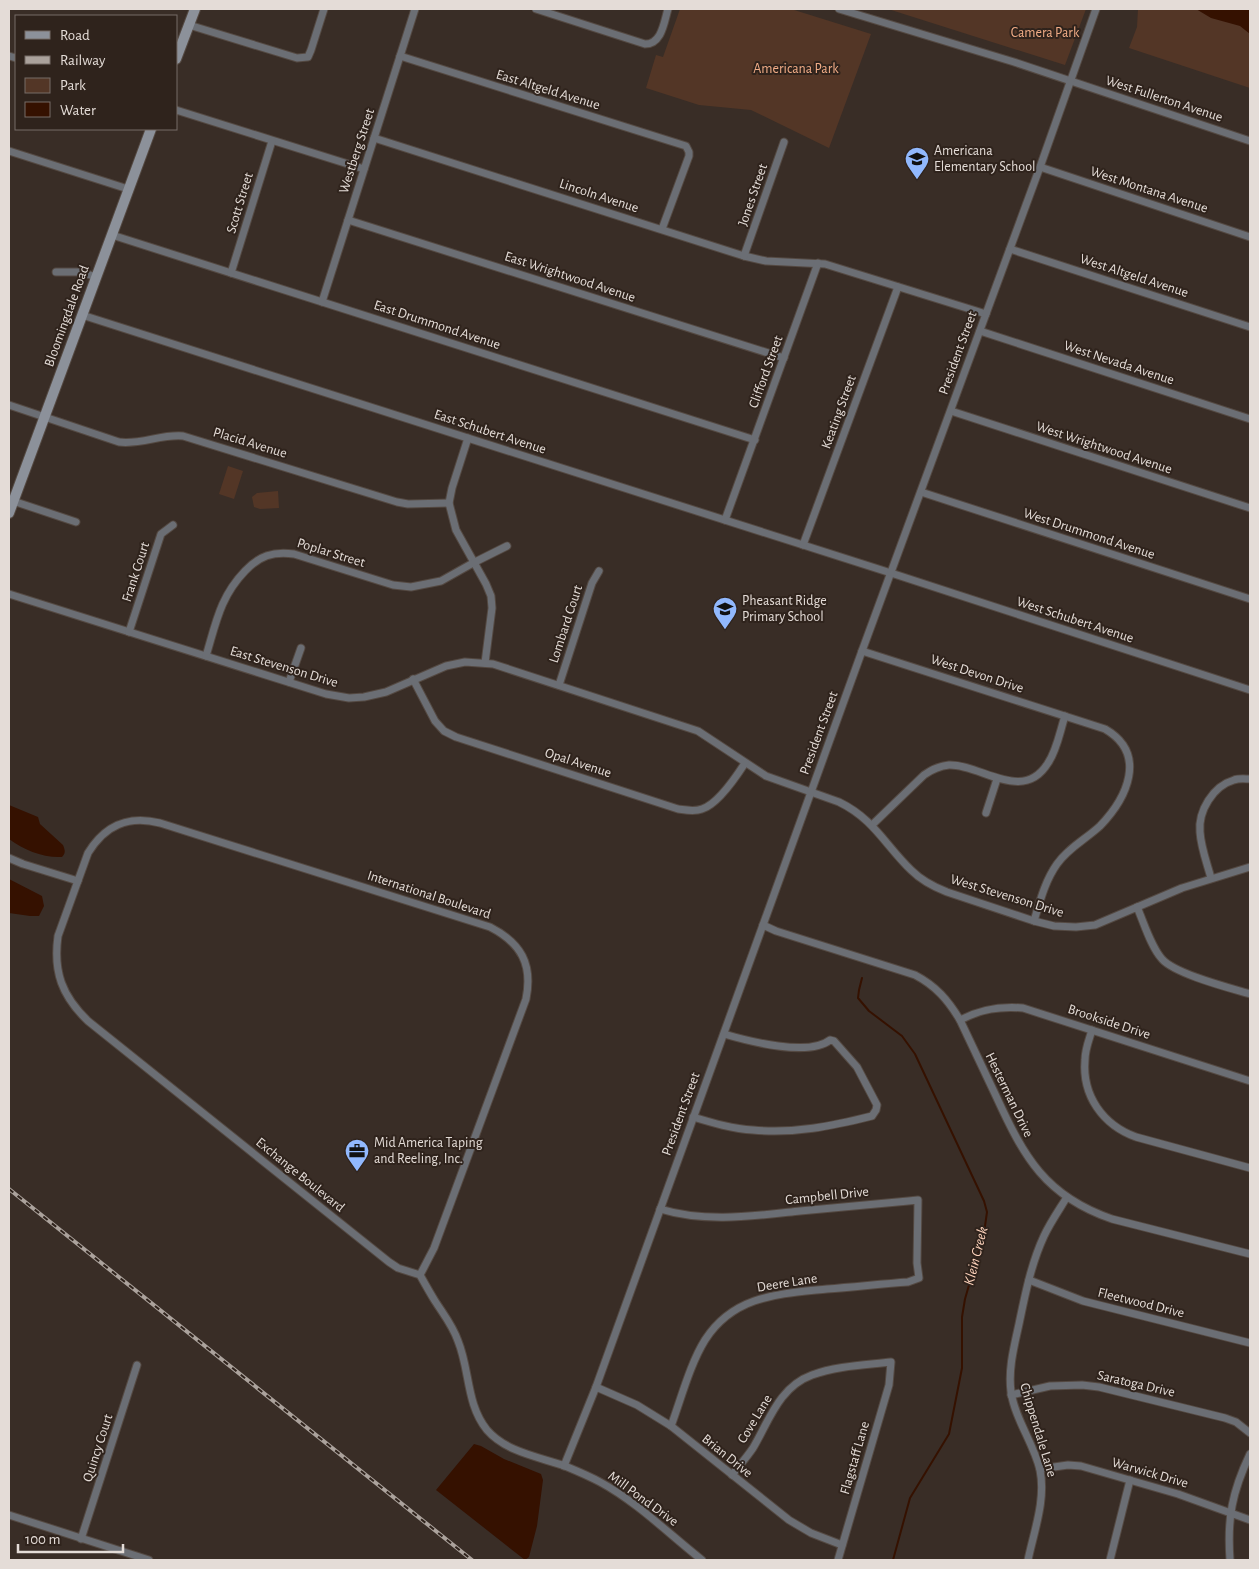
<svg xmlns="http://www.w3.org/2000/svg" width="1259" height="1569" font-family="'Alegreya Sans',sans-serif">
	<rect width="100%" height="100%" fill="#392d26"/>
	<g fill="#533626">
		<path d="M680,9H791L871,34L829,148L751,110L699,105L646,88L656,55L663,57Z"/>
		<path d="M888,9H1086L1065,65Z"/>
		<path d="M1138,9H1250V88L1129,48L1137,27Z"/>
		<path d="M228,466L243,471L234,499L219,494Z"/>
		<path d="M278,491L279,508L260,509L254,507L252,497L257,493Z"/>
	</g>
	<g fill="#351100">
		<path d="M1196,9H1250V34L1240,26L1211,18Z"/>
		<path d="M9,805L38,817L40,824L63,845C65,850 66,853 62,857C43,858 24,850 9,839Z"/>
		<path d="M9,879L42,896L44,906L39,916H30L9,913Z"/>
		<path d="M474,1444L481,1446L504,1459L541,1474L543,1480L537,1526L529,1557L525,1560L436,1490Z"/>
	</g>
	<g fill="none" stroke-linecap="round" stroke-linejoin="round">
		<path stroke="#351100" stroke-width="2" d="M862,978L859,990L858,998L869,1011L902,1036L915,1054L984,1201L987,1212L984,1233L965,1299L962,1317V1368L949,1434L910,1498L893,1560"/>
		<defs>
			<g id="street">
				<path d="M536,9L645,44C662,44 664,22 668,9"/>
				<path d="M839,9L1014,62L1250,141"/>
				<path d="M189,25L297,58L308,57L311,50L324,9"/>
				<path d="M9,56L16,58"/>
				<path d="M400,56L686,146L689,152V156L662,229"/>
				<path d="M176,110L364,169"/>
				<path d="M374,138L744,256L766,261L825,264L986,314"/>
				<path d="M9,151L128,189"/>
				<path d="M1040,167L1250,237"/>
				<path d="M348,220L784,358"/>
				<path d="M112,235L755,440"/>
				<path d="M1010,249L1250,327"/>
				<path d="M744,256L784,142"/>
				<path d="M56,272H81L96,277"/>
				<path d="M231,273L272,141"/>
				<path d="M322,302L415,9"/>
				<path d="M82,315L891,573L1250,690"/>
				<path d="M980,331L1250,419"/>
				<path d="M9,405L119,442C141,445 161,434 183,436L397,502L408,504L449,503"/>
				<path d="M951,411L1250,508"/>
				<path d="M468,438L452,488L449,503L456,530L486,584L491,596L492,608L485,663"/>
				<path d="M921,492L1250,599"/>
				<path d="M13,501L76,522"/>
				<path d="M725,520L818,263"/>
				<path d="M803,545L898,287"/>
				<path d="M9,594L326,694L349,698L364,697L386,692L446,666L465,662L493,664L698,731L766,776L839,802C874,819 885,845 911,870C921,880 934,887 947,892L1034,921L1054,926L1076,927L1095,925L1182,888L1250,867"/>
				<path d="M129,632L161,534L173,525"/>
				<path d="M862,651L1105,729C1148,754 1127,798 1100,826C1086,839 1068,848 1057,864C1045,881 1040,901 1034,921"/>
				<path d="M206,656C216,623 220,597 245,571C259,556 273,551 294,554L393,585L411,587L441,581L473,563L507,546"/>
				<path d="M413,679L435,721L444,731L456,737L678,809C686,810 694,812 702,809C718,804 736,777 745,763"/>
				<path d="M289,682L301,648"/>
				<path d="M559,685L592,583L599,571"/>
				<path d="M986,813L997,779"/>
				<path d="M872,825L924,775C931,770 939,766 949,765C981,764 1023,804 1048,763C1057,750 1060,731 1065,716"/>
				<path d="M9,858L23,864L78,881"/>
				<path d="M1211,878C1207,863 1201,848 1200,832C1198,811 1213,786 1234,780C1239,778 1245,779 1250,779"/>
				<path d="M1137,907C1144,923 1151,947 1162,959C1175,974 1230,988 1250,994"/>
				<path d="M763,925L776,931L915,975C936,986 948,1000 960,1020C972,1045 984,1071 996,1096C1024,1157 1045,1196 1112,1219L1250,1254"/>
				<path d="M960,1020C981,1009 1000,1006 1023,1008L1250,1081"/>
				<path d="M1092,1030C1089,1040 1085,1049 1085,1060C1082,1096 1103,1125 1136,1137L1250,1168"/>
				<path d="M693,1117C713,1123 733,1129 753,1130C794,1134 832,1126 872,1116L876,1110L877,1105L857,1067L834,1041L830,1040C809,1057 748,1041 724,1034"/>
				<path d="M660,1209C706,1223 753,1216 800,1211C840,1207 879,1204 918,1200L917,1263L919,1278L908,1282C881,1284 854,1287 827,1289C779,1294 734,1295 705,1340C690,1364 681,1399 671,1426"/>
				<path d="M420,1275L434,1248L526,999C533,964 521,943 490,927L160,823C128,815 105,825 88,853L58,936C53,972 62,996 88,1021L389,1262L398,1268L420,1275C425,1284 430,1293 435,1301C444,1315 453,1326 458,1341C470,1370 466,1404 487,1430C506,1452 539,1457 565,1466C577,1471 589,1476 600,1482C637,1502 669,1534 702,1560"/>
				<path d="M1029,1280L1083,1301L1250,1343"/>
				<path d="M596,1387L637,1405L671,1426L789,1520L811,1533L842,1545"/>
				<path d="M1011,1395L1050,1386L1082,1385L1099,1387L1225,1418L1236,1422L1250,1433"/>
				<path d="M564,1466L596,1387L862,651L1040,167L1096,9"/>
				<path d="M1040,1469L1068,1465L1081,1466L1178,1494L1250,1520"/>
				<path d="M732,1475C739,1466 747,1457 753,1448C769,1421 779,1387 812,1375C836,1366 865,1365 891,1362L889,1385L838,1560"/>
				<path d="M9,1515L149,1560"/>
				<path d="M81,1539L137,1365"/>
				<path d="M1028,1560C1034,1531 1046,1500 1040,1470C1034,1444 1015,1419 1011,1392C1008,1369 1014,1347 1019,1324C1025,1295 1031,1264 1044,1236C1050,1223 1059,1210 1067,1197"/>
				<path d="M1110,1560L1130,1480"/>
				<path d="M1230,1560C1227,1518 1232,1492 1250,1454"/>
			</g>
			<g id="secondary">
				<path d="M176,59L195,9"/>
				<path d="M9,513L151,129"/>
			</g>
		</defs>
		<use href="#street" stroke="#544942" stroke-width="9"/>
		<use href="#secondary" stroke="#544942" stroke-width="12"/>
		<use href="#street" stroke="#6b6e74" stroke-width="7"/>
		<use href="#secondary" stroke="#8c919a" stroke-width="10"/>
		<defs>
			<path id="rail" d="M9,1189L472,1560"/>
		</defs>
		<use href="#rail" stroke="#aba29c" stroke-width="4"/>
		<use href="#rail" stroke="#2f231c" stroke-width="2" stroke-dasharray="5.5" stroke-linecap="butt"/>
	</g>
	<defs>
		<symbol id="school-pin" viewBox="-11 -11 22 30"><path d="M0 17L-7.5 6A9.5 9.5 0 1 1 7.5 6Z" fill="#91b8fd" stroke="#2f231c"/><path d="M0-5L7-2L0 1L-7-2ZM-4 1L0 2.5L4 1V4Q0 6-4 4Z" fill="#111"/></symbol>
		<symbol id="office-pin" viewBox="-11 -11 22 30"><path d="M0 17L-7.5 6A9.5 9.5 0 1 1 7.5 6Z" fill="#91b8fd" stroke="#2f231c"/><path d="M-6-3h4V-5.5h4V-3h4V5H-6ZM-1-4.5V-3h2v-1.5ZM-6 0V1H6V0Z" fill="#111"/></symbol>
	</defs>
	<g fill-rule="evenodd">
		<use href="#school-pin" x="903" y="145" width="28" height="38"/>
		<use href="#school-pin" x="711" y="595" width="28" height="38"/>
		<use href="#office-pin" x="343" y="1137" width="28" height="38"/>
	</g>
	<g text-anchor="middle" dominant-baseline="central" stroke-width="4" stroke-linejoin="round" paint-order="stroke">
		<g font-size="14" fill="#f2ad87" stroke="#2f231c">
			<text x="1045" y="33">Camera Park</text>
			<text x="796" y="69">Americana Park</text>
		</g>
		<g font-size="14" fill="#e4dcd7" stroke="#2f231c">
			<text transform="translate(548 90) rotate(17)">East Altgeld Avenue</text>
			<text transform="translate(1164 99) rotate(18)">West Fullerton Avenue</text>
			<text transform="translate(357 151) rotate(-72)">Westberg Street</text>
			<text transform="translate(1149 190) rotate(18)">West Montana Avenue</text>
			<text transform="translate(753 195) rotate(-71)">Jones Street</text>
			<text transform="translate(599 196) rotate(18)">Lincoln Avenue</text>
			<text transform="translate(240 203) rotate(-73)">Scott Street</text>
			<text transform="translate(1134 276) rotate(18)">West Altgeld Avenue</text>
			<text transform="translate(570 277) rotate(18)">East Wrightwood Avenue</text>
			<text transform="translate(67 316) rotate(-70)">Bloomingdale Road</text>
			<text transform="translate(437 325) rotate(18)">East Drummond Avenue</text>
			<text transform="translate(958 353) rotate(-70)">President Street</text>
			<text transform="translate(1119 363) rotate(18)">West Nevada Avenue</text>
			<text transform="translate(766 372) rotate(-70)">Clifford Street</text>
			<text transform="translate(839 412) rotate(-70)">Keating Street</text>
			<text transform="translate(490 432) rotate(18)">East Schubert Avenue</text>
			<text transform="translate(250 443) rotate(17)">Placid Avenue</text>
			<text transform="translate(1104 448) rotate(18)">West Wrightwood Avenue</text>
			<text transform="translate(1089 534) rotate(18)">West Drummond Avenue</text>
			<text transform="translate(331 553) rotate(17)">Poplar Street</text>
			<text transform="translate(136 572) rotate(-72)">Frank Court</text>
			<text transform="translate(1075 620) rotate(18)">West Schubert Avenue</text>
			<text transform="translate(566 624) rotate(-72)">Lombard Court</text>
			<text transform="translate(284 667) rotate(17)">East Stevenson Drive</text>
			<text transform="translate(977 674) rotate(18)">West Devon Drive</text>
			<text transform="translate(819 733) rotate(-70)">President Street</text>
			<text transform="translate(578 763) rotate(18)">Opal Avenue</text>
			<text transform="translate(429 895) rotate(18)">International Boulevard</text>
			<text transform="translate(1007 896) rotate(17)">West Stevenson Drive</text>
			<text transform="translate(1109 1022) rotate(18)">Brookside Drive</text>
			<text transform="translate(1009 1095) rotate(64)">Hesterman Drive</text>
			<text transform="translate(681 1114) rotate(-70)">President Street</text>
			<text transform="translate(300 1175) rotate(39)">Exchange Boulevard</text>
			<text transform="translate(827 1196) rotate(-6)">Campbell Drive</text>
			<text transform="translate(787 1283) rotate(-9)">Deere Lane</text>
			<text transform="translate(1141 1303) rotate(14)">Fleetwood Drive</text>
			<text transform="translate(1136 1384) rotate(13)">Saratoga Drive</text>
			<text transform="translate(755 1419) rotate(-59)">Cove Lane</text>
			<text transform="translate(1038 1430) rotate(73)">Chippendale Lane</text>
			<text transform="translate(98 1448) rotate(-72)">Quincy Court</text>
			<text transform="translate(727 1456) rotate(39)">Brian Drive</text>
			<text transform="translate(855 1458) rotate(-74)">Flagstaff Lane</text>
			<text transform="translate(1150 1473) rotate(16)">Warwick Drive</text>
			<text transform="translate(643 1499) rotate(36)">Mill Pond Drive</text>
		</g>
		<g font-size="14" fill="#e4dcd7" stroke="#2f231c" text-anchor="start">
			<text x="934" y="151">Americana<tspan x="934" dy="16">Elementary School</tspan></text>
			<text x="742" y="601">Pheasant Ridge<tspan x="742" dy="16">Primary School</tspan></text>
			<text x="374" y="1143">Mid America Taping<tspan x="374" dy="16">and Reeling, Inc.</tspan></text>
		</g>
		<g font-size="15" font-style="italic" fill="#fed3bc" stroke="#2f231c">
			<text transform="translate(976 1256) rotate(-76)">Klein Creek</text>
		</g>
	</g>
	<rect width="1259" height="1569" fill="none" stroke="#e4dcd7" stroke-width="20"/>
	<rect x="15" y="15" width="162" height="115" fill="#2f231c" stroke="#776d67"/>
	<rect x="25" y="31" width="25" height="8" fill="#8c919a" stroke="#776d67"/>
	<text x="60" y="40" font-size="15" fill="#e4dcd7">Road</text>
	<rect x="25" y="56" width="25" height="8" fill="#aba29c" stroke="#776d67"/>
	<text x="60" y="65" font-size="15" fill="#e4dcd7">Railway</text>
	<rect x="25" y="78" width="25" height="15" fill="#533626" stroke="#776d67"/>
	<text x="60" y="90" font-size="15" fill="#e4dcd7">Park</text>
	<rect x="25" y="102" width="25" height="15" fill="#351100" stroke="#776d67"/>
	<text x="60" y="115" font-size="15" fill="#e4dcd7">Water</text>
	<path d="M18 1544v8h105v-8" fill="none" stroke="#e4dcd7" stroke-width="2.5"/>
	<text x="25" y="1544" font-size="15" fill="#e4dcd7" stroke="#2f231c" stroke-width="4" paint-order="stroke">100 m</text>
</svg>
